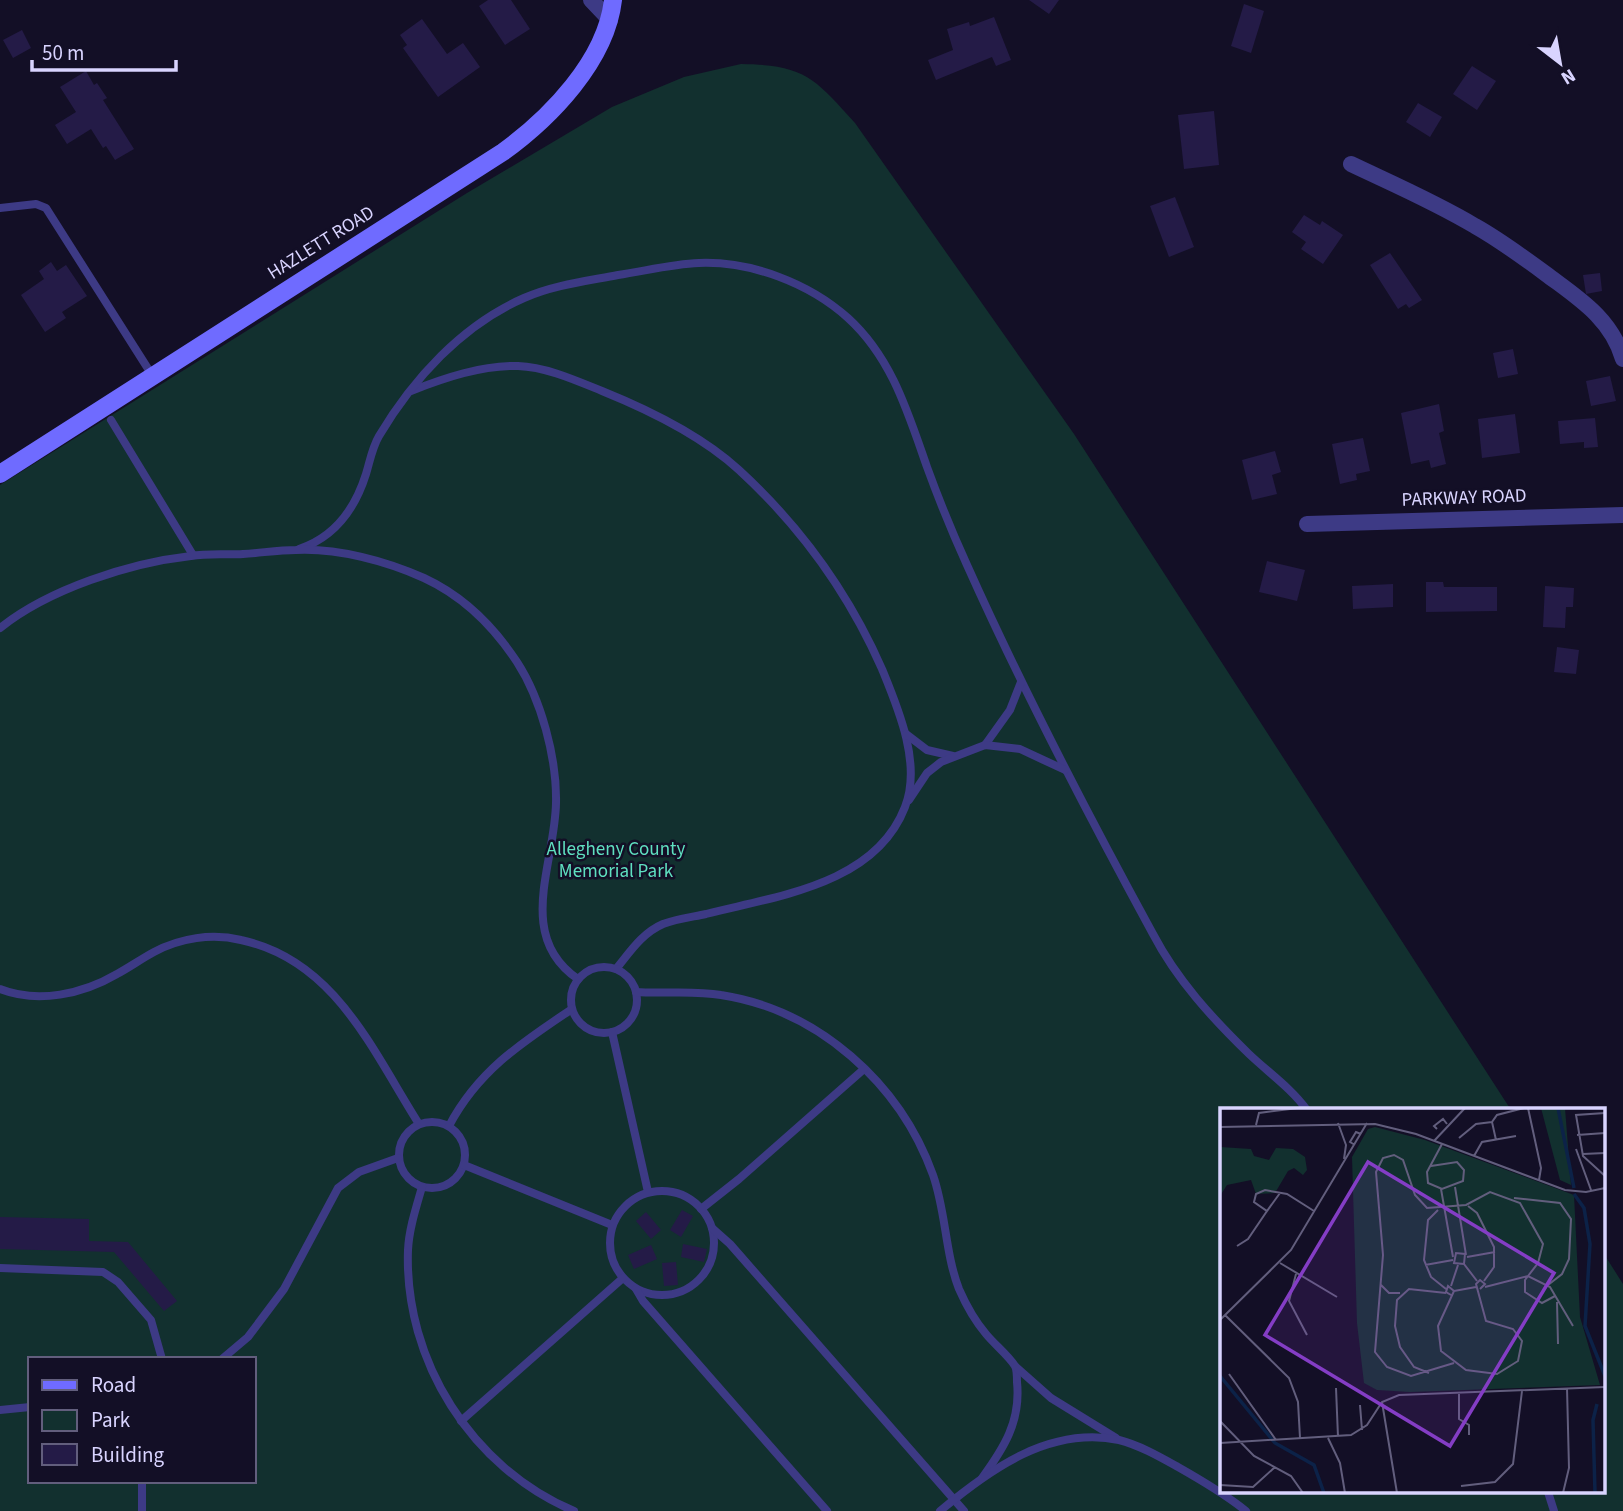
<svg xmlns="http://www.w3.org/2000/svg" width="1623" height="1511" font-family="'Source Sans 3',sans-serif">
	<rect width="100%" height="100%" fill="#130f26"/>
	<path fill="#12302f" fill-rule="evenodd" d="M741,64C804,65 814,77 855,123L1074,434L1511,1110H1222V1492H1604V1254L1623,1284V1511H0V485L467,193L612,107L684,77ZM30,1359H254V1481H30Z"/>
	<g fill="#241b47">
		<path d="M488,0H511L530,29L505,45L479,6Z"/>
		<path d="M1029,0H1059L1049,14Z"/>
		<path d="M1244,4L1264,11L1251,53L1231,46Z"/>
		<path d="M994,17L1011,60L996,66L992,57L936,80L928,60L953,50L947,29L969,22L970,26Z"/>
		<path d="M422,19L447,54L463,43L480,67L438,97L403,48L407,45L400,35Z"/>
		<path d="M22,30L31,48L13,58L3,40Z"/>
		<path d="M1472,66L1496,81L1477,110L1453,94Z"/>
		<path d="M86,71L94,85L97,83L107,98L103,100L134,149L115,160L106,146L103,148L91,129L67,144L55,125L76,112L60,87Z"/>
		<path d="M1418,103L1442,117L1430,137L1406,122Z"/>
		<path d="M1214,111L1219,165L1184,169L1178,115Z"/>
		<path d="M1175,197L1194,247L1169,257L1150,206Z"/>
		<path d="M1304,215L1320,225L1322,221L1343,235L1323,264L1301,249L1306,242L1292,232Z"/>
		<path d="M1390,253L1422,300L1409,308L1406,304L1398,309L1370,265Z"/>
		<path d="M51,262L57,271L66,265L87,296L62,312L66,318L45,332L21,295L44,279L39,271Z"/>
		<path d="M1600,273L1602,291L1586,294L1583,275Z"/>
		<path d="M1513,349L1518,374L1498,378L1493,353Z"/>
		<path d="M1610,376L1616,401L1591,406L1586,381Z"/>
		<path d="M1439,404L1444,431L1439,433L1446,464L1431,468L1429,460L1411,464L1401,413Z"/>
		<path d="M1515,414L1520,453L1482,458L1478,419Z"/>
		<path d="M1595,418L1598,447L1584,448V442L1560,444L1558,421Z"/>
		<path d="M1363,438L1370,471L1356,474L1357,480L1340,484L1332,444Z"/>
		<path d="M1275,451L1281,472L1272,475L1277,494L1252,500L1242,460Z"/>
		<path d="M1267,561L1305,570L1297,601L1259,592Z"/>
		<path d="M1426,582H1443L1444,587H1497V611L1426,612Z"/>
		<path d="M1393,584V607L1353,609L1352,586Z"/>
		<path d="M1545,586L1574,588L1573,607H1566L1565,628L1543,627Z"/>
		<path d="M1557,647L1579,650L1576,674L1554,672Z"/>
		<path d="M682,1210L693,1216L681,1237L670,1230Z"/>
		<path d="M646,1212L661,1230L651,1239L636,1221Z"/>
		<path d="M0,1217L89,1219V1241L128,1242L177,1301L164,1311L114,1252L0,1249Z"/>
		<path d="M683,1244L707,1249L704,1262L681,1257Z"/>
		<path d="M651,1245L657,1259L634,1269L628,1255Z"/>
		<path d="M676,1262L678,1285L664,1286L662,1263Z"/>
	</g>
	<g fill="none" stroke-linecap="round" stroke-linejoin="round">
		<g stroke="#3d3a85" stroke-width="8">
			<path d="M0,208L36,204L46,208L152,375"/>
			<path d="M411,391C444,378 482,365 518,366C546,367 575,380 602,391C649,410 701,435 739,470C800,526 849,594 882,669C898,708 922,764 905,807C875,885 776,896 706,914C692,917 676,919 663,924C642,933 630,952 616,969"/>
			<path d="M111,420L193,555"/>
			<path d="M299,549C335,537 355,509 366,474C370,461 372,448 379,436C413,379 462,325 524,298C553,285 587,281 618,275C645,271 672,264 699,263C751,261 809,283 848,318C892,358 908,413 927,467C939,500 952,532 967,565C1023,690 1087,813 1153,934C1177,980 1212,1018 1249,1054C1269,1073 1291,1088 1307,1110"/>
			<path d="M0,628C49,589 129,563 191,556C208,553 226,555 243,554C261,553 278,550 296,550C338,548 386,561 424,578C463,596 494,627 517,662C541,699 557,758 556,803C555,864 515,936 578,979"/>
			<path d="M906,734L927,750L953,756"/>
			<path d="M985,745L1010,710L1021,682"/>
			<path d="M909,800L927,773L941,762L985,745L1020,749L1065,770"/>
			<circle cx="604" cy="1000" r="33"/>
			<path d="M0,989C38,1004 83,994 117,974C130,967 141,959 154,952C180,938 212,933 241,940C335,960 372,1050 419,1124"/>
			<path d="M636,992C664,994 693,990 721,995C818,1010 900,1083 933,1175C946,1212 945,1253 959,1289C966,1305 975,1321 986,1334C995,1345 1008,1355 1015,1366C1017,1370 1017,1377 1017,1382C1021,1421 1004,1448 982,1478"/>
			<path d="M612,1032L648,1192"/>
			<circle cx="432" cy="1155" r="33"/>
			<path d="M449,1126C478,1071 521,1043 572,1009"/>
			<path d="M464,1165L612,1225"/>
			<path d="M422,1187C416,1208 409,1229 408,1250C404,1361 472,1468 574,1511"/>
			<circle cx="662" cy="1243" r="52"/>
			<path d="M701,1209L739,1179L864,1069"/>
			<path d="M712,1228L730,1244L964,1511"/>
			<path d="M0,1268L103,1272L118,1282L151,1320L162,1359"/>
			<path d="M636,1289L643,1301L827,1511"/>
			<path d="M222,1359L248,1337L284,1289L338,1188L359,1172L398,1158"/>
			<path d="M1016,1367L1051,1398L1116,1438"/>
			<path d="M0,1410L30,1407"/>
			<path d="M461,1421L623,1278"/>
			<path d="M142,1481V1511"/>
			<path d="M1548,1492L1554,1511"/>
			<path d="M940,1511C990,1469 1050,1426 1119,1440C1139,1445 1160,1457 1178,1467C1201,1480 1225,1494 1246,1511"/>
		</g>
		<g stroke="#3d3a85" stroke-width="16">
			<path d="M591,0L610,20"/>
			<path d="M1351,164C1393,184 1435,202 1475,226C1500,240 1523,257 1546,274C1578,298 1611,318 1623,359"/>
			<path d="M1307,524L1623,515"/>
		</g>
		<path stroke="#6f6bff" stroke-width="18" d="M0,474L503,152C550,118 606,61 613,0"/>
	</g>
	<g text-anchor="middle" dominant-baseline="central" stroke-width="5" stroke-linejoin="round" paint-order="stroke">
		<g font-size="19" fill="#d9d4ff" stroke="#130f26">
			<text transform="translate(321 243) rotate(-32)">HAZLETT ROAD</text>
			<text transform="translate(1464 498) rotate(-2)">PARKWAY ROAD</text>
		</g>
		<g font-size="19" fill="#5fe0c0" stroke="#130f26">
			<text x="616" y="849">Allegheny County<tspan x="616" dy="22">Memorial Park</tspan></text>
		</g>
	</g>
	<g transform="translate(1220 1108)">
		<rect width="385" height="385" fill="#130f26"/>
		<path d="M321,0H345L351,77L340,72ZM155,19L205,32L354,87L360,209L380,277L190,284L157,282L144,275L137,215L132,49L148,21ZM0,39L31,41L34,48L49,52L56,40L73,41L85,49L87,62L83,67L74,60L68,63L55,85L36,86L31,72L7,77L0,88Z" fill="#12302f"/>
		<path fill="none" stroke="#0c2248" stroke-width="3.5" d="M338,0L354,80M354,86L364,100L370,136L365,218L385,268M0,268L55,335L94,357L104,385M375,385L373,312L377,296"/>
		<path fill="none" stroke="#625e7d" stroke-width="2" d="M308,0L321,60L319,72M385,5L356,7L363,48L385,68M118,15L126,37L124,51M36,17L39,5L78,0M0,19L155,16L196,26L345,82L366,84L385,80M217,21L214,18L223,11L227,16M357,27L385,25M239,30L256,16L272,14M276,32L272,14L277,7L304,0M214,33L245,0M135,37L130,34L136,24L141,26M356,41L371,82M363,46L385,45M254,48L262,34L296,28M211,58L237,54L244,62L243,73L222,81L208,75L207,64L222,36M235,79L246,147M221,81L233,149M60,85L47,103L34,94L36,86L45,82L67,86L94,103M294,90L340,95L351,111L349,151L342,166L328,177M248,98L257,105L274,139V159L264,173M218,102L208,112L204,152L211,169L226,181M17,138L28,131L47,103M247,149L275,144M60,155L117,189M244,156L234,155L236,145L245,146L244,156L257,173M205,157L233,152M76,166L69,193L87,227M161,177L169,185H180M231,178L238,157M265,179L308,168L330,179L353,218M234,183L256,179M231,187L226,184L228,178L234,183L218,218L221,243L246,262L277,266L298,253L302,233L293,221L266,213L256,176L260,172L265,176L260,181M337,194L338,236M5,207L69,270L78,294L80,330M0,212L71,142L147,15M234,255L191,268L167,259L155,244L163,147L156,64L163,50L174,47L183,52L195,87L207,100L246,97L270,84L300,95L323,136L318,155L305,172V184L322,195L335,188M209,265L194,259L180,239L175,218L177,192L189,181L226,185M9,266L56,332M116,280L118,329M239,285V311L249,317V327M162,294L177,385M140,297L142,322M0,313L34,348L71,368L83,385M108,330L120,355L125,385M0,335L131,327L147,317L162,294L179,287L385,279M0,377L33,379L55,359M241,378L275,374L293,356L302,283M343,385L349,360L347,280"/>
		<path fill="#843dc5" fill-opacity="0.15" stroke="#843dc5" stroke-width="3.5" d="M148,54L334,165L230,338L45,227Z"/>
		<rect width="385" height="385" fill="none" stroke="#d9d4ff" stroke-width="3.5"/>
	</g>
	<rect x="28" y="1357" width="228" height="126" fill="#130f26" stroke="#625e7d" stroke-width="2"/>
	<rect x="42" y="1380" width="35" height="10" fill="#6f6bff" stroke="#625e7d" stroke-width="2"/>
	<text x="91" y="1392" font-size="21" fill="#d9d4ff">Road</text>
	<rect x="42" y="1410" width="35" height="21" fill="#12302f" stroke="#625e7d" stroke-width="2"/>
	<text x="91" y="1427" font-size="21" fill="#d9d4ff">Park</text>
	<rect x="42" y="1444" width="35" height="21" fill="#241b47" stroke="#625e7d" stroke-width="2"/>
	<text x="91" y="1462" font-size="21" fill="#d9d4ff">Building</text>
	<g transform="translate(1560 63) rotate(149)" stroke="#130f26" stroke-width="5" paint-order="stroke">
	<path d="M0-5L12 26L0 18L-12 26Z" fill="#d9d4ff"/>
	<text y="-10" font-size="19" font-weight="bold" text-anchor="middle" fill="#d9d4ff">N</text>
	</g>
	<path d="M32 60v10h144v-10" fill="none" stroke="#d9d4ff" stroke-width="3.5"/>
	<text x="42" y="60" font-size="21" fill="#d9d4ff" stroke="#130f26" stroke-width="5" paint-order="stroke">50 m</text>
</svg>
